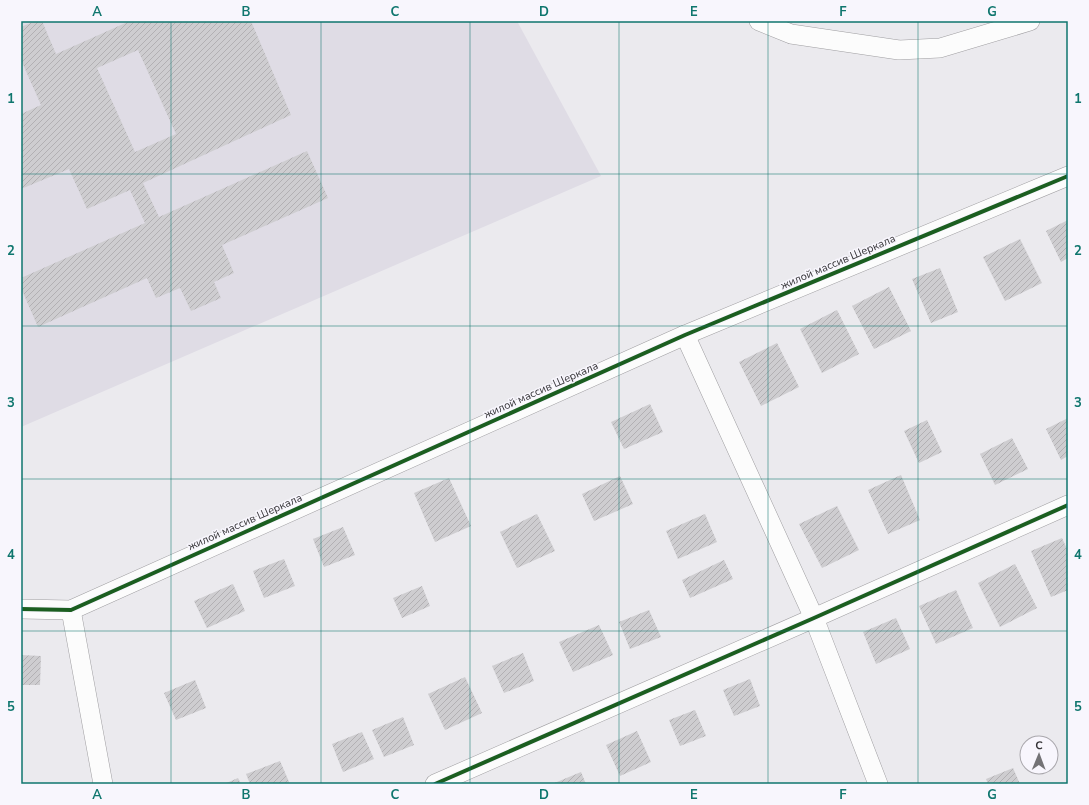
<svg xmlns="http://www.w3.org/2000/svg" width="1089" height="805" font-family="'Nunito Sans',sans-serif">
	<defs>
		<pattern id="building-hatch" width="6" height="6" patternUnits="userSpaceOnUse"><rect width="6" height="6" fill="#cecdd0"/><path d="M-1 1l2-2M0 6l6-6M5 7l2-2" fill="none" stroke="#b2b0b3"/></pattern>
	</defs>
	<rect width="100%" height="100%" fill="#ebeaee"/>
	<path fill="#dfdce5" d="M21,21H517L601,176L21,427Z"/>
	<g fill="url(#building-hatch)" fill-rule="evenodd">
		<path d="M35,21H42L56,54L130,21H251L291,115L143,183L159,217L307,151L328,198L222,245L234,273L214,282L221,298L191,311L180,288L156,298L147,278L38,327L21,288V278L145,223L130,190L87,209L69,169L21,189V114L41,105L21,60V27ZM138,50L176,134L135,152L97,68Z"/>
		<path d="M1068,220V258L1061,262L1046,231Z"/>
		<path d="M1020,239L1042,283L1005,301L983,257Z"/>
		<path d="M940,268L958,312L931,323L912,279Z"/>
		<path d="M889,287L911,331L874,349L852,306Z"/>
		<path d="M837,310L859,354L822,373L800,329Z"/>
		<path d="M777,343L799,387L761,406L739,362Z"/>
		<path d="M650,404L663,432L624,449L611,422Z"/>
		<path d="M1068,418V456L1061,460L1046,429Z"/>
		<path d="M927,420L942,452L919,463L904,431Z"/>
		<path d="M1012,438L1028,469L995,485L980,454Z"/>
		<path d="M901,475L920,520L888,534L868,490Z"/>
		<path d="M620,476L633,504L594,521L582,494Z"/>
		<path d="M449,478L471,526L435,542L414,493Z"/>
		<path d="M837,506L859,550L822,568L799,524Z"/>
		<path d="M537,514L555,551L517,568L500,532Z"/>
		<path d="M705,514L717,542L678,559L666,531Z"/>
		<path d="M343,527L355,555L324,567L313,539Z"/>
		<path d="M1062,538L1068,551V590L1051,597L1031,551Z"/>
		<path d="M284,559L295,586L264,598L253,571Z"/>
		<path d="M724,560L733,579L690,598L682,580Z"/>
		<path d="M1015,564L1037,608L1000,627L978,583Z"/>
		<path d="M233,584L245,611L207,628L194,601Z"/>
		<path d="M422,586L430,606L402,618L393,598Z"/>
		<path d="M956,590L973,628L936,644L919,606Z"/>
		<path d="M649,610L661,637L630,649L619,622Z"/>
		<path d="M896,618L910,649L876,664L863,632Z"/>
		<path d="M599,625L613,655L573,672L559,642Z"/>
		<path d="M523,653L534,681L504,693L492,666Z"/>
		<path d="M21,655L41,656L40,685H21Z"/>
		<path d="M465,677L482,713L445,730L428,694Z"/>
		<path d="M750,679L760,706L734,716L723,690Z"/>
		<path d="M195,680L206,708L176,720L164,693Z"/>
		<path d="M695,710L706,736L680,746L669,720Z"/>
		<path d="M403,717L414,745L384,757L372,730Z"/>
		<path d="M637,731L651,762L620,776L606,745Z"/>
		<path d="M362,732L374,759L343,772L332,744Z"/>
		<path d="M280,761L290,784H250L246,774Z"/>
		<path d="M1013,768L1020,784H988L986,779Z"/>
		<path d="M581,772L586,784H552Z"/>
		<path d="M238,778L241,784H224Z"/>
	</g>
	<g fill="none" stroke-linecap="round" stroke-linejoin="round">
		<defs>
			<g id="street">
				<path d="M759,21L791,34L899,50L940,48L1030,21"/>
				<path d="M685,335L814,618L878,784"/>
				<path d="M21,609L71,610L685,335L1068,176"/>
				<path d="M71,610L103,784"/>
				<path d="M435,784L814,618L1068,505"/>
			</g>
		</defs>
		<use href="#street" stroke="#9f9ea1" stroke-width="20"/>
		<use href="#street" stroke="#fcfcfc" stroke-width="19"/>
		<defs>
			<g id="cycleway">
				<path d="M21,609L71,610L685,335L1068,176"/>
				<path d="M435,784L814,618L1068,505"/>
			</g>
		</defs>
		<use href="#cycleway" stroke="#f8f6fd" stroke-width="6"/>
		<use href="#cycleway" stroke="#1b5e20" stroke-width="4"/>
	</g>
	<path fill="none" stroke="#0f766e" stroke-width="1" stroke-opacity="0.55" d="M171,21V784M321,21V784M470,21V784M619,21V784M768,21V784M918,21V784M21,174H1068M21,326H1068M21,479H1068M21,631H1068"/>
	<g text-anchor="middle" dominant-baseline="central" stroke-width="3" stroke-linejoin="round" paint-order="stroke">
		<g font-size="11" fill="#343336" stroke="#f8f6fd">
			<text transform="translate(838 262) rotate(-23)">жилой массив Шеркала</text>
			<text transform="translate(541 390) rotate(-24)">жилой массив Шеркала</text>
			<text transform="translate(245 522) rotate(-24)">жилой массив Шеркала</text>
		</g>
	</g>
	<rect width="1089" height="805" fill="none" stroke="#f8f6fd" stroke-width="44"/>
	<g transform="translate(1039 755) rotate(1)"><circle r="19" fill="#f8f6fd" stroke="#aaa8ad"/>
	<path d="M0-3L7 15L0 10L-7 15Z" fill="#747376"/>
	<text y="-6" font-size="11" font-weight="bold" text-anchor="middle" fill="#343336">С</text>
	</g>
	<rect x="22" y="22" width="1045" height="761" fill="none" stroke="#0f766e" stroke-width="1.5"/>
	<g font-size="13" text-anchor="middle" font-weight="bold" fill="#0f766e">
		<text x="97" y="16">A</text>
		<text x="246" y="16">B</text>
		<text x="395" y="16">C</text>
		<text x="544" y="16">D</text>
		<text x="694" y="16">E</text>
		<text x="843" y="16">F</text>
		<text x="992" y="16">G</text>
		<text x="11" y="103">1</text>
		<text x="1078" y="103">1</text>
		<text x="11" y="255">2</text>
		<text x="1078" y="255">2</text>
		<text x="11" y="407">3</text>
		<text x="1078" y="407">3</text>
		<text x="11" y="559">4</text>
		<text x="1078" y="559">4</text>
		<text x="11" y="711">5</text>
		<text x="1078" y="711">5</text>
		<text x="97" y="799">A</text>
		<text x="246" y="799">B</text>
		<text x="395" y="799">C</text>
		<text x="544" y="799">D</text>
		<text x="694" y="799">E</text>
		<text x="843" y="799">F</text>
		<text x="992" y="799">G</text>
	</g>
</svg>
